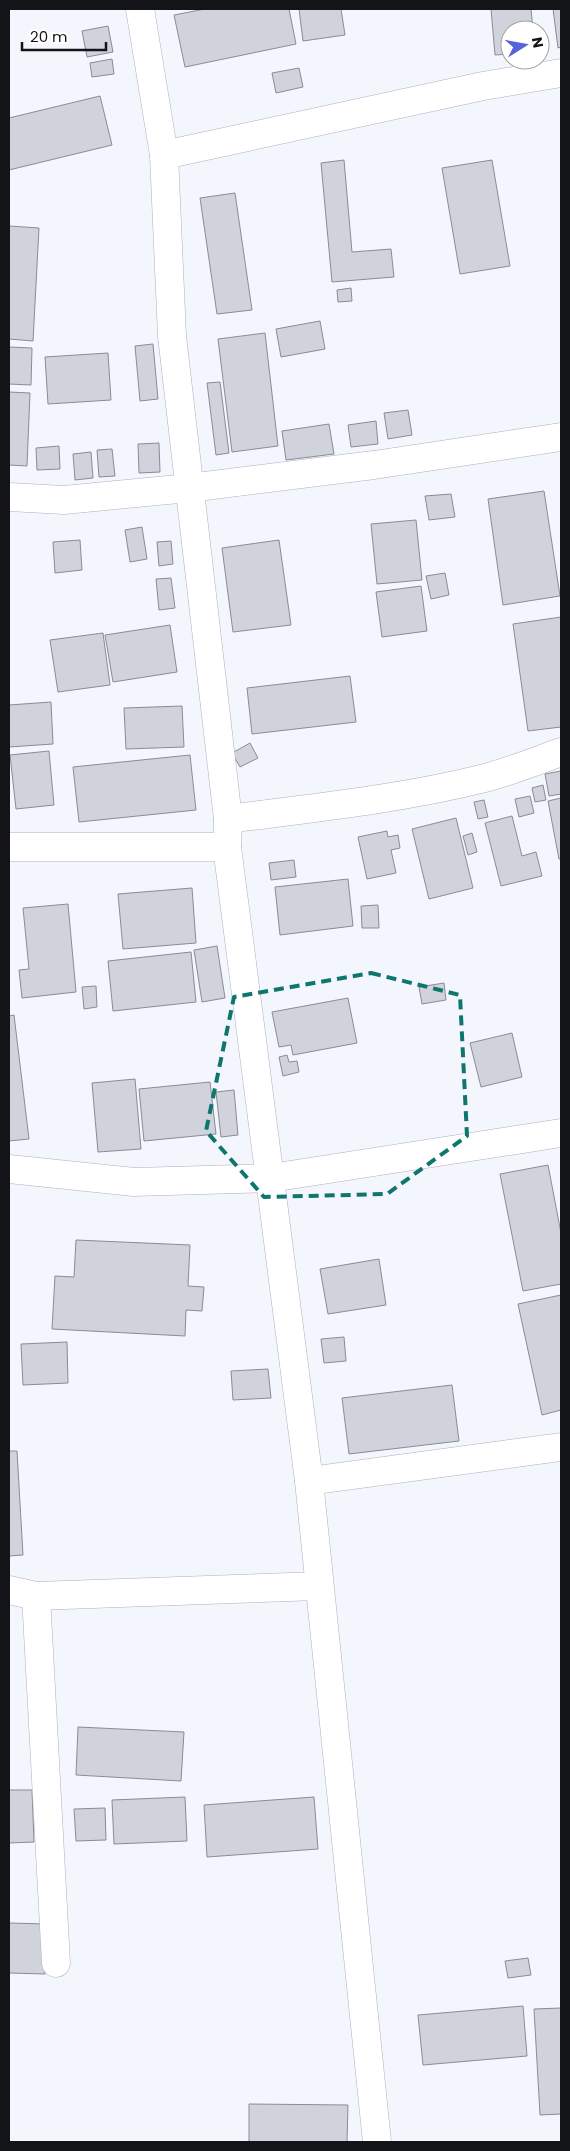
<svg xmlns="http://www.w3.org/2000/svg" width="570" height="2151" font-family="Poppins,sans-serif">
	<rect width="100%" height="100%" fill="#f4f6fe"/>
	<g fill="#d0d3dc" stroke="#898c95">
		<path d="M205,9H289L296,44L185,67L174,15Z"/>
		<path d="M299,9H341L345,35L303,41Z"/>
		<path d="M491,9H531L533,30H510V54L495,55Z"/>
		<path d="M553,9H561V47L558,48Z"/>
		<path d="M108,26L113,52L87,57L82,31Z"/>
		<path d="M112,59L114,74L92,77L90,63Z"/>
		<path d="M299,68L303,87L276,93L272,73Z"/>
		<path d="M100,96L112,145L9,170V118Z"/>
		<path d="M344,160L352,252L391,249L394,277L332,282L321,163Z"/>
		<path d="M492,160L510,266L460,274L442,168Z"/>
		<path d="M235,193L252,310L217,314L200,198Z"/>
		<path d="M9,226L39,228L33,341L9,339Z"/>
		<path d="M351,288L352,301L338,302L337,290Z"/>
		<path d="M320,321L325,349L281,357L276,329Z"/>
		<path d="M265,333L278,446L232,452L218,339Z"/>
		<path d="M153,344L158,399L140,401L135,346Z"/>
		<path d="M9,347L32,348L31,385L9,384Z"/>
		<path d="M108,353L111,400L48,404L45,357Z"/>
		<path d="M220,382L229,453L216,455L207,383Z"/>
		<path d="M9,392L30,393L27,466L9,465Z"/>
		<path d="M408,410L412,435L388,439L384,413Z"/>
		<path d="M376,421L378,444L351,447L348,425Z"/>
		<path d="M329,424L334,454L286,460L282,431Z"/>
		<path d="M159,443L160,472L139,473L138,444Z"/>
		<path d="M59,446L60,469L37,470L36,448Z"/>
		<path d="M112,449L115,476L99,477L97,450Z"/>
		<path d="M91,452L93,478L75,480L73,454Z"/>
		<path d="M544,491L560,596L503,605L488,499Z"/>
		<path d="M451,494L455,517L429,520L425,496Z"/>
		<path d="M416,520L422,580L377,584L371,524Z"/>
		<path d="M142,527L147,559L130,562L125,530Z"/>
		<path d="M80,540L82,570L55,573L53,542Z"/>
		<path d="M279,540L291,625L233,632L222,548Z"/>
		<path d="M171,541L173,564L159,566L157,542Z"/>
		<path d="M445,573L449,595L431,599L426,576Z"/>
		<path d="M171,578L175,608L159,610L156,579Z"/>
		<path d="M421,586L427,631L382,637L376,592Z"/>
		<path d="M561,617V727L528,731L513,624Z"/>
		<path d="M170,625L177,672L113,682L105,635Z"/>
		<path d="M103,633L110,685L58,692L50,640Z"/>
		<path d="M350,676L356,722L252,734L247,688Z"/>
		<path d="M51,702L53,744L9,747V705Z"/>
		<path d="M182,706L184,747L126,749L124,708Z"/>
		<path d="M250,743L258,758L240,767L232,753Z"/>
		<path d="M49,751L54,805L16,809L10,755Z"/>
		<path d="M190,755L196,810L79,822L73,767Z"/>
		<path d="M561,771V794L549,796L545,774Z"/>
		<path d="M543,785L546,800L535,802L532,788Z"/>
		<path d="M530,796L534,813L519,817L515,799Z"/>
		<path d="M561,798V859H559L548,801Z"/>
		<path d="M484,800L488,817L478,819L474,802Z"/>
		<path d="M512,816L522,856L536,852L542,876L501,886L485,823Z"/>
		<path d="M456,818L473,888L429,899L412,829Z"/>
		<path d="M387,831L388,837L398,835L400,848L391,850L396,873L367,879L358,837Z"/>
		<path d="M472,833L477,852L468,855L463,836Z"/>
		<path d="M294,860L296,877L271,880L269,863Z"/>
		<path d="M348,879L353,926L280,935L275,887Z"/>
		<path d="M192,888L196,943L123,949L118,894Z"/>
		<path d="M68,904L76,992L22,998L19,970L29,969L23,908Z"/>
		<path d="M378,905L379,928H362L361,906Z"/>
		<path d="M217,946L225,998L202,1002L194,950Z"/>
		<path d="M191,952L196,1002L113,1011L108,961Z"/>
		<path d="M444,983L446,1000L422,1004L419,987Z"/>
		<path d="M96,986L97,1007L84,1009L82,987Z"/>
		<path d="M348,998L357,1043L293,1055L291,1045L279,1047L272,1012Z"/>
		<path d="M14,1015L29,1139L9,1141V1016Z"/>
		<path d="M512,1033L522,1077L481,1087L470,1043Z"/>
		<path d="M287,1055L289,1062L297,1061L299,1072L283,1076L279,1057Z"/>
		<path d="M135,1079L141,1149L98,1152L92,1083Z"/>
		<path d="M210,1082L216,1134L144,1141L139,1089Z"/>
		<path d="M234,1090L238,1135L221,1137L216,1092Z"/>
		<path d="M548,1165L561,1233V1284L523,1291L500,1174Z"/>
		<path d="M76,1240L190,1245L188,1286L204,1287L202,1311L186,1310L185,1336L52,1329L55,1276L74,1277Z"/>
		<path d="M379,1259L386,1305L328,1314L320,1269Z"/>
		<path d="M561,1295V1410L542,1415L518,1304Z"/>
		<path d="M344,1337L346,1361L324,1363L321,1339Z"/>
		<path d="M67,1342L68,1383L23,1385L21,1344Z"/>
		<path d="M268,1369L271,1398L233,1400L231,1371Z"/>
		<path d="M452,1385L459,1441L349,1454L342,1398Z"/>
		<path d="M9,1451H17L23,1555L9,1556Z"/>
		<path d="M78,1727L184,1732L181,1781L76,1775Z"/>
		<path d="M9,1790H32L34,1842L9,1843Z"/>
		<path d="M185,1797L187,1841L114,1844L112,1800Z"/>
		<path d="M314,1797L318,1849L207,1857L204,1805Z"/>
		<path d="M105,1808L106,1840L76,1841L74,1809Z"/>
		<path d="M9,1923L47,1924L45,1974L9,1973Z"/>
		<path d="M528,1958L531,1975L508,1978L505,1961Z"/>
		<path d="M523,2006L527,2056L423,2065L418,2015Z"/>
		<path d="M561,2008V2114L540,2115L534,2009Z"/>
		<path d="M249,2104L348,2105L347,2142H249Z"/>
	</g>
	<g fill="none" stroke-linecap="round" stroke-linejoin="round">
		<defs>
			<g id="minor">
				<path d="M140,9L164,155L172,336L228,819L227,847L309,1481L377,2142"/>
				<path d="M164,155L483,86L561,73"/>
				<path d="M9,497L64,500L189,488L374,465L561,437"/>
				<path d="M228,819C314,808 401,799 485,778C511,771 536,761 561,752"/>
				<path d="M9,847H227"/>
				<path d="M9,1169L134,1182L271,1178L561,1133"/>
				<path d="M309,1481L561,1447"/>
				<path d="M9,1590L36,1596L318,1586"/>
				<path d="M36,1596L56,1963"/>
			</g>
		</defs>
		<use href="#minor" stroke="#afb1bb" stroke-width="29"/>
		<use href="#minor" stroke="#fff" stroke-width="28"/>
	</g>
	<path fill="none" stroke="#0f766e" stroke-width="4" stroke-dasharray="10 6" stroke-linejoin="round" d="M371,973L460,995L467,1136L387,1194L264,1197L206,1131L234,997Z"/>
	<rect width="570" height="2151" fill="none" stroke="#131417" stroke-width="20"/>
	<g transform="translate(525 45) rotate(79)"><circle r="24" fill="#ffffff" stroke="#a1a1a2"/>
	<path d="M0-4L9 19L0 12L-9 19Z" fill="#5662d9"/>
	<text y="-8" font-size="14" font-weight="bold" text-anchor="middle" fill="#131417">N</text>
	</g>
	<path d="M22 42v8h84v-8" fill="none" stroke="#131417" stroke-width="2.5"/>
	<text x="30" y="42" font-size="15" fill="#131417" stroke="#ffffff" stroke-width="4" paint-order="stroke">20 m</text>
</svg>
